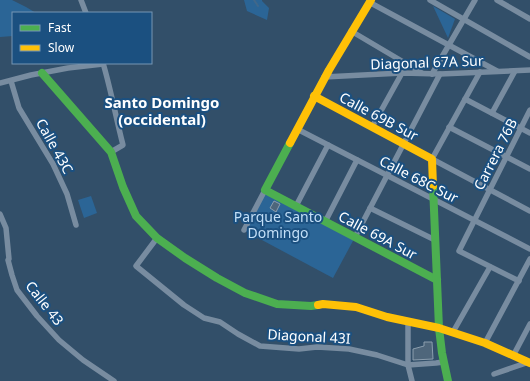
<svg xmlns="http://www.w3.org/2000/svg" width="530" height="381" font-family="'Noto Sans',sans-serif">
	<rect width="100%" height="100%" fill="#324f69"/>
	<g fill="#2b6596">
		<path d="M0,0H12L26,7L36,13H13V36L0,37Z"/>
		<path d="M244,0H262V1L269,8L267,20L247,11Z"/>
		<path d="M433,6L455,19L448,38Z"/>
		<path d="M266,192L354,239L333,278L245,231Z"/>
		<path d="M91,196L97,213L84,218L78,200Z"/>
	</g>
	<g fill="none" stroke-linecap="round" stroke-linejoin="round">
		<path stroke="#41688a" stroke-width="2" d="M254,0L258,6"/>
	</g>
	<g fill="#4e667b" stroke="#8b9eae">
		<path d="M274,201L280,204L276,212L270,208Z"/>
		<path d="M424,342H432L433,359L413,360V349L424,346Z"/>
	</g>
	<g fill="none" stroke-linecap="round" stroke-linejoin="round">
		<g stroke="#788ca0" stroke-width="5.5">
			<path d="M81,0L86,13"/>
			<path d="M430,0L530,57"/>
			<path d="M497,0L530,19"/>
			<path d="M369,2L497,71"/>
			<path d="M351,31L422,73"/>
			<path d="M103,63C111,90 116,118 123,145L111,152"/>
			<path d="M480,72L432,159L530,211"/>
			<path d="M432,74L475,0"/>
			<path d="M324,77L402,73L440,74L530,70"/>
			<path d="M11,81L19,108L53,164L67,194L76,225"/>
			<path d="M0,83L31,75L68,68L103,64"/>
			<path d="M465,99L530,133"/>
			<path d="M492,113L515,71"/>
			<path d="M372,127L402,73"/>
			<path d="M449,127L530,169"/>
			<path d="M297,129L530,249"/>
			<path d="M296,206L328,145"/>
			<path d="M370,208L435,240"/>
			<path d="M0,214L6,228L9,259L8,260L12,275L17,290L37,316L59,340L83,360L114,381"/>
			<path d="M325,222L357,160"/>
			<path d="M244,230L265,190"/>
			<path d="M355,237L440,74"/>
			<path d="M157,238L136,266L184,305L204,318L220,322L238,334L260,346L299,349L317,347L349,349L377,355L408,365L436,363L443,362"/>
			<path d="M519,281L459,251L530,110"/>
			<path d="M408,322V365L412,381"/>
			<path d="M453,332L490,267"/>
			<path d="M485,343L530,259"/>
			<path d="M513,356L530,324"/>
			<path d="M494,374L529,362"/>
		</g>
		<g stroke="#4caf50" stroke-width="8">
			<path d="M42,73L111,152L123,187L136,216L157,238L185,258L217,278L245,293L277,304L311,306L318,305"/>
			<path d="M290,143L265,190L437,280"/>
			<path d="M433,186L439,328L442,353L448,381"/>
		</g>
		<g stroke="#ffc107" stroke-width="8">
			<path d="M314,96L432,159L433,186"/>
			<path d="M290,143L329,70L371,0"/>
			<path d="M318,305L323,304L356,307L387,317L439,328L485,343L530,363"/>
		</g>
	</g>
	<g text-anchor="middle" dominant-baseline="central" stroke-width="4" stroke-linejoin="round" paint-order="stroke">
		<g font-size="14" fill="#fff" stroke="#1b5080">
			<text transform="translate(427 62) rotate(-2)">Diagonal 67A Sur</text>
			<text transform="translate(379 116) rotate(28)">Calle 69B Sur</text>
			<text transform="translate(55 146) rotate(61)">Calle 43C</text>
			<text transform="translate(495 154) rotate(-63)">Carrera 76B</text>
			<text transform="translate(419 179) rotate(27)">Calle 68C Sur</text>
			<text transform="translate(378 235) rotate(28)">Calle 69A Sur</text>
			<text transform="translate(45 303) rotate(52)">Calle 43</text>
			<text transform="translate(309 336) rotate(3)">Diagonal 43I</text>
		</g>
		<g font-size="14" fill="#c3dff7" stroke="#1b5080">
			<text x="278" y="216">Parque Santo<tspan x="278" dy="16">Domingo</tspan></text>
		</g>
		<g font-size="15" font-weight="bold" fill="#fff" stroke="#1b5080">
			<text x="162" y="102">Santo Domingo<tspan x="162" dy="17">(occidental)</tspan></text>
		</g>
	</g>
	<rect x="12" y="12" width="140" height="52" fill="#1b5080" stroke="#7696b3"/>
	<rect x="20" y="25" width="20" height="6" fill="#4caf50" stroke="#7696b3"/>
	<text x="48" y="32" font-size="12" fill="#ffffff">Fast</text>
	<rect x="20" y="45" width="20" height="6" fill="#ffc107" stroke="#7696b3"/>
	<text x="48" y="52" font-size="12" fill="#ffffff">Slow</text>
</svg>
